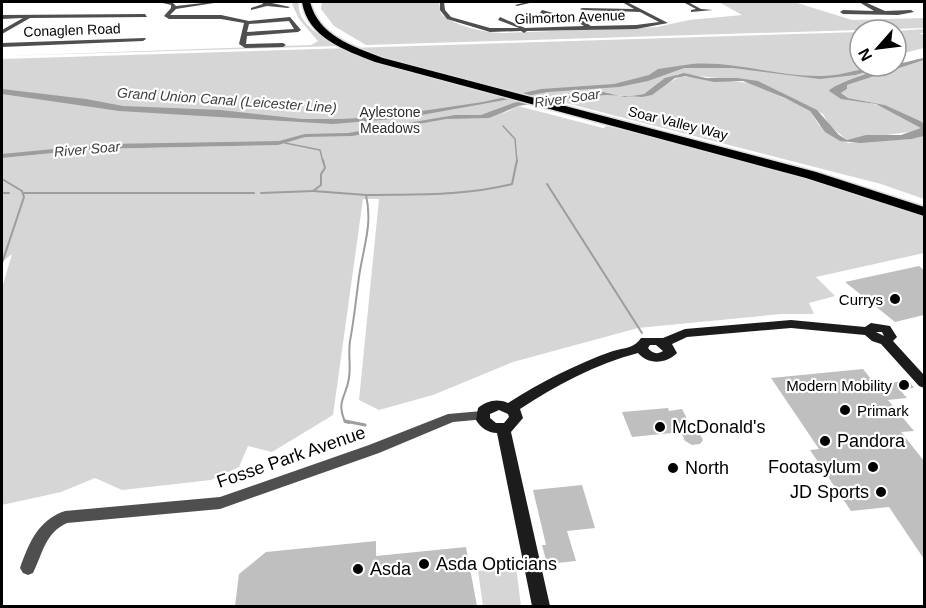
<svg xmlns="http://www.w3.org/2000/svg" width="926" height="608" font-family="Arial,sans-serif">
	<rect width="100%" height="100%" fill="#fff"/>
	<g fill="#d6d6d6">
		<path d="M294,2H299C295,22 323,38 338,46L2,56L311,45L318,41L299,19L292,4Z"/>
		<path d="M322,2H439L441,14C457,27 483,32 501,33L657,27L689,20L742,15L719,2H794L852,20L924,18V28L366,45L334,26L321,9Z"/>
		<path d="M924,29V33H919L924,35V48L896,55V31Z"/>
		<path d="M860,32V66L877,71L894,66L831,90C849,103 859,99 877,105C891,109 905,118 918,124L921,128L917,131L847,140L829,125L823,114L759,82L678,74L644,94L625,97L606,92L539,97L516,105L501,115L518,106L603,128L607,126L765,166L924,214V253L816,277L835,296L809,303L814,314H781L638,328L513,362L433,395L379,410L359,400L379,199H363L333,415L272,452L248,446L239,467L211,480L122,490L95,478L61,492L2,505V288L12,254L2,262V158L95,149L278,145L110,146L2,157V59Z"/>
		<path d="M924,60V124L885,105L848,98L841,93L847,89V85Z"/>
		<path d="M681,76L749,83L798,104L810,111L819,125L848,143L912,139L924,136V199L881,184L554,100L606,95L642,97Z"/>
		<path d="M516,567L521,606H483L478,571Z"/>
	</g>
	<g fill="#9d9d9d">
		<path d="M924,58V60L847,85V89L841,93L848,98L885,105L920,121L924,124V136L912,139L860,143L840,141L825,132L810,111L785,98L743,81L714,82L685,76L675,78L652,95L642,97L606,95L554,100L518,106L489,118L446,119L352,136L305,137L278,145L95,149L2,158V154L105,144L279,141L305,134L348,133L455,115H481L513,103L541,98L604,92L625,97L644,94L665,78L684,73L706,78H737L758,81L817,110L839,135L847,140L866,135H901L921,128L876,104L841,99L829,91C836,81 910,60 924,58Z"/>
		<path d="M692,64C736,61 778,77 822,76C845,76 864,66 886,66L855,75L820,79L733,68H684L648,81L619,87L548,92L405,118L333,124L119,111L2,94V89L86,99L123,106L221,110L302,119H340L381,117L483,102L541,89L614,84L649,75L658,69Z"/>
	</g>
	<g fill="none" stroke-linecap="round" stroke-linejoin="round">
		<g stroke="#9d9d9d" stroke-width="1.5">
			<path d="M503,126L515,139L517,162"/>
			<path d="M285,143L320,150L323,162"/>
		</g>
		<g stroke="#9d9d9d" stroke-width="2">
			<path d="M323,160L325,168L321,174V185L313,191L366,195C373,225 363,248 359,277C356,299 354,320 350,341C348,353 351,366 349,378C346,398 336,400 345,422L349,423"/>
			<path d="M2,179L22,191L24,197L2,263"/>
			<path d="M547,184L642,333"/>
			<path d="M2,193H9"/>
			<path d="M24,193H254"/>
			<path d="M261,193L313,191"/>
			<path d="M366,195C415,194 465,196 512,184L517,160"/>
		</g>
		<path stroke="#9d9d9d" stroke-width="3" d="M345,421L365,425"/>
	</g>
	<g fill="#bfbfbf">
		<path d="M919,266L924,270V315L895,322L845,282Z"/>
		<path d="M863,369L875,384L909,381L914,388L899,389L907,398L888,400L914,431L901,432L924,461V559L889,507L851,511L810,450L819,449L771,378Z"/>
		<path d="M668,408L669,411L682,409L693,430L700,434L703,440L700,444L692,445L685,441L681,432L632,437L622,412Z"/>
		<path d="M582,485L595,528L567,531L576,561L547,564L542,545H546L533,490Z"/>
		<path d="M376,541V556L466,547L477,606H235L239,574L266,552Z"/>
	</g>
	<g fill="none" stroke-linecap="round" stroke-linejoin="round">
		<defs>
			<path id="highway" d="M302,2H310C319,36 352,46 383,58L816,172L924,207V216L806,178L375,62C345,50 308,38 302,2Z"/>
		</defs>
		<use href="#highway" stroke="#dbdbdb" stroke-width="3"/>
		<g fill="#4f4f4f" fill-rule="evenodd">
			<path d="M159,2L173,3L176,6L212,2L214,3L176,9L170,15H221L249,21L290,17L301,30L298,32L247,36L246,44L283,43L286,45L283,47L245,48L239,44L244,23L221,19H169L164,16L171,8V5ZM289,21L294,29L247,32L249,24Z"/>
			<path d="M262,2H267L290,7L288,8L267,6L251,10V8L263,4Z"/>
			<path d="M440,2H444L445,10L451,17L490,28H519L498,20L500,17L525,28L584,26L579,23L540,13L542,10L583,21L591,26L636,25L659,22L640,12L582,10L580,9L582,8L634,9L622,2H627L668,23L636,29L527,31L524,33L521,31L490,32L447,19L440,10Z"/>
			<path d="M527,2H534L517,6L515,5Z"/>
			<path d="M683,2H688L701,9L713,10L691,12V10L696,9Z"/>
			<path d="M859,2H897L895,3H867L885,11L911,10L914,12L898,15L843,14L840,12L843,10L874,11Z"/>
			<path d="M145,14L147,17L30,18L2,34V30L23,18L2,19V15Z"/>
			<path d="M145,38L146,39L143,41L2,47V43Z"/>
			<path d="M482,411L486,413L488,416L486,419L453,422L379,453L220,509L67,523C45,533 43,553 33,573L28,575L23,573L20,568C29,543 38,520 65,511L220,497L369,445L448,414Z"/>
		</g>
		<path fill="#1c1c1c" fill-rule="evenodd" d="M791,320L865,327L871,323L890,326L897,337L893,341L924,375V388L919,386L881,344L872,341L865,335L791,328L687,337L672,344L677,353C666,364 648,365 638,353C596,364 556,385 520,409L523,418L511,432L550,606H532L497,433C488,433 480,427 476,420L478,408C487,401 496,398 508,403C541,382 576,364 613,351C624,348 635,348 641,338H663L685,329ZM876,332H882L884,336ZM650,345H656L663,351C657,355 652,353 648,348ZM499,410L508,414L509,417L504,423H496L490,418V414Z"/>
		<use href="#highway" fill="#000" fill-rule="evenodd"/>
	</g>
	<g fill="#000" stroke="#fff" stroke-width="2">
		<circle cx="895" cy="299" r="6"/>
		<circle cx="904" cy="385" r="6"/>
		<circle cx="845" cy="410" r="6"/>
		<circle cx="660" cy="427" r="6"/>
		<circle cx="825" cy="441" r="6"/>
		<circle cx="873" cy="467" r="6"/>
		<circle cx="673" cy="468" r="6"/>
		<circle cx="881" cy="492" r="6"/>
		<circle cx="424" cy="564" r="6"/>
		<circle cx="358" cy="569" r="6"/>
	</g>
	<g text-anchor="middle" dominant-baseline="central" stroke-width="4.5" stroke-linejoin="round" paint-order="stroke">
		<g font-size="14" fill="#000" stroke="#fff">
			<text transform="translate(570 17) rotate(-2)">Gilmorton Avenue</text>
			<text transform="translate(72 30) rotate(-2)">Conaglen Road</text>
			<text transform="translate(678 123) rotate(14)">Soar Valley Way</text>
		</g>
		<g font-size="14" font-style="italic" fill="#3e3e3e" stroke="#fff">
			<text transform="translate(567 98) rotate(-8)">River Soar</text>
			<text transform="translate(227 100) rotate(4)">Grand Union Canal (Leicester Line)</text>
			<text transform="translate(87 149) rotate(-5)">River Soar</text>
		</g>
		<g font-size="14" fill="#2d2d2d" stroke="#fff">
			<text x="390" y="112">Aylestone<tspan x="390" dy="16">Meadows</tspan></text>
		</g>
		<g font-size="15" fill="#000" stroke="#fff" text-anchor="end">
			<text x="883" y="299">Currys</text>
			<text x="892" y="385">Modern Mobility</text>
			<text x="857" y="410" text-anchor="start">Primark</text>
		</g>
		<g font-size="18" fill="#000" stroke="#fff" text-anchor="start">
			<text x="672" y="427">McDonald's</text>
			<text x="837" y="441">Pandora</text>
			<text x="861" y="467" text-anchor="end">Footasylum</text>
			<text x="685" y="468">North</text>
			<text x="869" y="492" text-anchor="end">JD Sports</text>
			<text x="436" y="564">Asda Opticians</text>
			<text x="370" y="569">Asda</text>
		</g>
		<g font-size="18" fill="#000" stroke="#fff">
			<text transform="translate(291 457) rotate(-19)">Fosse Park Avenue</text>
		</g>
	</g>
	<rect width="926" height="608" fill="none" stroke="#000000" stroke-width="6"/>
	<g transform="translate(878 48) rotate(242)"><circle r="28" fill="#ffffff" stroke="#999999" stroke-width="1.5"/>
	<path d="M0-4.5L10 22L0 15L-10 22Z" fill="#000000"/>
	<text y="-9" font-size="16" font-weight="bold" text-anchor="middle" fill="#000000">N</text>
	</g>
</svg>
